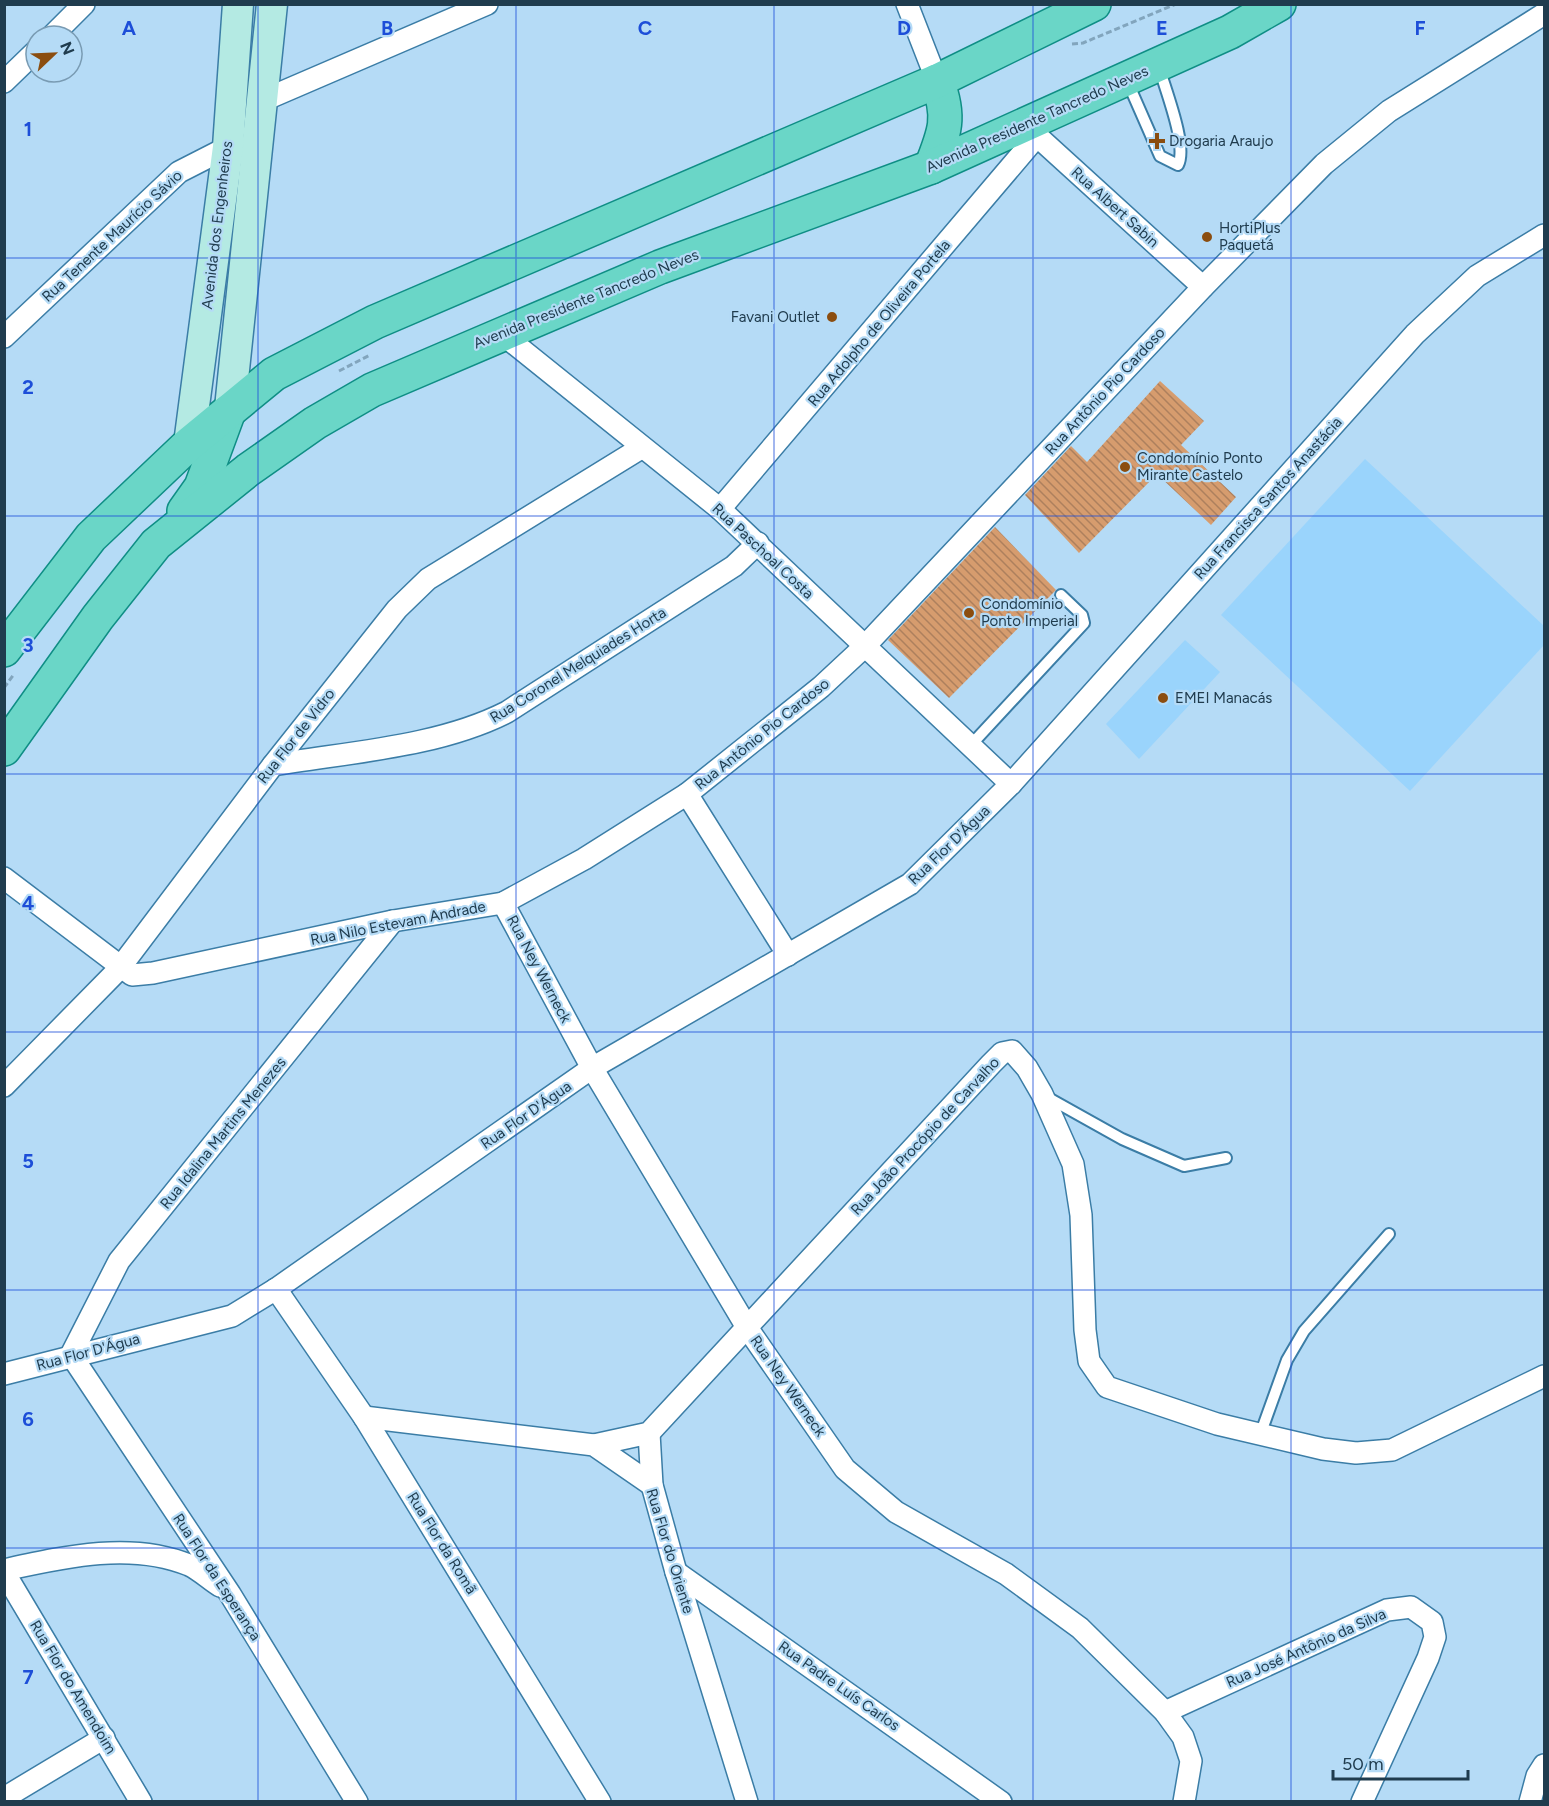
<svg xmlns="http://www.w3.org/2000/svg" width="1549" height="1806" font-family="Figtree,sans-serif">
	<defs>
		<pattern id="building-back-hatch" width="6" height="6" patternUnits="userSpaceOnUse" patternTransform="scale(1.5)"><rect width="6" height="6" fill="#d69c6e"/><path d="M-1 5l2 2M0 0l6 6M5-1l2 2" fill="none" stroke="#ad805d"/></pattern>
	</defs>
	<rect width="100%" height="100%" fill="#b5dbf6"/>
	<g fill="#9ad4fc">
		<path d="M1365,459L1544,626V645L1410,791L1221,615Z"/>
		<path d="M1185,640L1220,672L1139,759L1106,724Z"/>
	</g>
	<g fill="url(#building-back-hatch)">
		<path d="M1160,381L1204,421L1181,445L1236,497L1211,525L1157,474L1079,553L1025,495L1071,446L1087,462Z"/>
		<path d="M995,527L1056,590L949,698L888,640Z"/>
	</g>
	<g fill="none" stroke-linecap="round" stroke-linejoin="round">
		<defs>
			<g id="lane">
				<path d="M1128,83L1160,156L1178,165C1188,146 1165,89 1159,67"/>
				<path d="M970,746L1084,623L1082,615L1061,595"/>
				<path d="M1045,1096L1122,1139L1184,1166L1226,1158"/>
				<path d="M1260,1435L1287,1360L1304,1331L1389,1234"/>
			</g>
			<g id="street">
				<path d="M907,4L937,81"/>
				<path d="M52,36L84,4"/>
				<path d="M4,82L36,51"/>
				<path d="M264,100L487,4"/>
				<path d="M1032,124L1037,136L1203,287"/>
				<path d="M501,333L720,509L1011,784"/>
				<path d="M4,337L179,172L228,147"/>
				<path d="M720,509L1037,136"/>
				<path d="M273,765C350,752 438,747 507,712L734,566L758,543"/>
				<path d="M687,794L788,955"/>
				<path d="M4,878L132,975L153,973L393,921L503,903L584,859L687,794L821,687L864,647L1203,287L1324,164L1389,111L1544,14"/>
				<path d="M503,903L592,1068L748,1329L845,1469L896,1512L1006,1574L1080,1628L1165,1712L1183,1737L1191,1761L1184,1802"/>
				<path d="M4,1086L119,969L273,765L397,609L428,579L641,448"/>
				<path d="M276,1289L364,1417L600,1802"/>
				<path d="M4,1374L232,1316L276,1289L592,1068L910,884L1011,784L1415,334L1477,276L1544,235"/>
				<path d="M364,1417L594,1445L652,1485"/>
				<path d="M649,1433L652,1485L676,1572L747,1802"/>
				<path d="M594,1445L649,1433L991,1064L1002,1053L1012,1051L1027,1068L1042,1094L1073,1164L1081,1215L1085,1330L1089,1361L1107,1387L1217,1424L1323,1449L1356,1453L1392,1450L1544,1376"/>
				<path d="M4,1570C63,1557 131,1541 189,1565C200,1570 210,1580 220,1586"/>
				<path d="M4,1572L141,1802"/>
				<path d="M676,1572L1001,1802"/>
				<path d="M1165,1712L1387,1610L1411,1607L1432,1622L1435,1637L1428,1658L1362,1802"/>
				<path d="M4,1798L104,1738"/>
				<path d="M357,1802L230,1594L71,1355L119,1261L393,921"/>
				<path d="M1530,1802L1537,1776L1544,1765"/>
			</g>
			<g id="secondary">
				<path d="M230,408L272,4"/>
				<path d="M189,444L228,147L238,4"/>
			</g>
			<g id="primary">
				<path d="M931,167C945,132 951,117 937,81"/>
				<path d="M184,511L201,487L229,411"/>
				<path d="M4,650L91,537L189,444L274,374L375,322L937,81L1094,4"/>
				<path d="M4,749L98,617L156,544L248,470L315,423L372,390L660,267L931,167L1230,32L1279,4"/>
			</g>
		</defs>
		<use href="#lane" stroke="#3b7da6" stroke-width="14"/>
		<use href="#street" stroke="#3b7da6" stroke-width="24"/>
		<use href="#secondary" stroke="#3b7da6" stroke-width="33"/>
		<use href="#primary" stroke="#0f8e85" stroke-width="36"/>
		<g stroke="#82a5bd" stroke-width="3" stroke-dasharray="6 3" stroke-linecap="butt">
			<path d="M1072,44L1083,43L1176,4"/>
			<path d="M339,371L370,355"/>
			<path d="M4,688L14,674"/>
		</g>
		<use href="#lane" stroke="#fff" stroke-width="10"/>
		<use href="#street" stroke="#fff" stroke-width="21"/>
		<use href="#secondary" stroke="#b4eae3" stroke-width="30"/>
		<use href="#primary" stroke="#6ad6c7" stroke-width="33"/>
	</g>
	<path fill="none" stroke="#1d4ed8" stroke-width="1.5" stroke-opacity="0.55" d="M258,4V1802M516,4V1802M774,4V1802M1033,4V1802M1291,4V1802M4,258H1544M4,516H1544M4,774H1544M4,1032H1544M4,1290H1544M4,1548H1544"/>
	<g fill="#8b4d0f" stroke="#b5dbf6" stroke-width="2">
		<path d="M1154 132h6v6h6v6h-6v6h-6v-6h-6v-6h6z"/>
		<circle cx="1207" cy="237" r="6"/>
		<circle cx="832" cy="317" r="6"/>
		<circle cx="1125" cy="467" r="6"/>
		<circle cx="969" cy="613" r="6"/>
		<circle cx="1163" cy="698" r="6"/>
	</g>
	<g text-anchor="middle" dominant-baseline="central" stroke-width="4.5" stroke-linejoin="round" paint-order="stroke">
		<g font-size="15" fill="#203c4e" stroke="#b5dbf6">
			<text transform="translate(1037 119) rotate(-24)">Avenida Presidente Tancredo Neves</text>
			<text transform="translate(1115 207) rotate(42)">Rua Albert Sabin</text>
			<text transform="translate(217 225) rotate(-83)">Avenida dos Engenheiros</text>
			<text transform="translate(112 236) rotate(-43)">Rua Tenente Maurício Sávio</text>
			<text transform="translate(586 299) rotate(-22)">Avenida Presidente Tancredo Neves</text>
			<text transform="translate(879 323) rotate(-50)">Rua Adolpho de Oliveira Portela</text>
			<text transform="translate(1105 391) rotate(-47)">Rua Antônio Pio Cardoso</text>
			<text transform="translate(1268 498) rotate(-48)">Rua Francisca Santos Anastácia</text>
			<text transform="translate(763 551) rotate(43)">Rua Paschoal Costa</text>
			<text transform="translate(578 665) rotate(-32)">Rua Coronel Melquiades Horta</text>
			<text transform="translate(762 734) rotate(-39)">Rua Antônio Pio Cardoso</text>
			<text transform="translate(296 736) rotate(-52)">Rua Flor de Vidro</text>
			<text transform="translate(949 845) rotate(-44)">Rua Flor D'Água</text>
			<text transform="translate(398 923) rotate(-11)">Rua Nilo Estevam Andrade</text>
			<text transform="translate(539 969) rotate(62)">Rua Ney Werneck</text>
			<text transform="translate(526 1115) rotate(-35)">Rua Flor D'Água</text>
			<text transform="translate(223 1133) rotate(-51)">Rua Idalina Martins Menezes</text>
			<text transform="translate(925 1136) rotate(-47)">Rua João Procópio de Carvalho</text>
			<text transform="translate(88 1352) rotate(-15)">Rua Flor D'Água</text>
			<text transform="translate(788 1386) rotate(55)">Rua Ney Werneck</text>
			<text transform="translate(442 1543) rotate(58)">Rua Flor da Romã</text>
			<text transform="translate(670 1551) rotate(73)">Rua Flor do Oriente</text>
			<text transform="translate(217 1577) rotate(57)">Rua Flor da Esperança</text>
			<text transform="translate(1306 1648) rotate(-24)">Rua José Antônio da Silva</text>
			<text transform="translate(839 1686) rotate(35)">Rua Padre Luís Carlos</text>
			<text transform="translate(73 1687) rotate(59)">Rua Flor do Amendoim</text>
		</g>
		<g font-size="15" fill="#203c4e" stroke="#b5dbf6" text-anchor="start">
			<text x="1169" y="141">Drogaria Araujo</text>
			<text x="1219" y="228">HortiPlus<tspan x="1219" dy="17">Paquetá</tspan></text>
			<text x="820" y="317" text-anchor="end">Favani Outlet</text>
			<text x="1137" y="458">Condomínio Ponto<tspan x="1137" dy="17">Mirante Castelo</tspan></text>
			<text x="981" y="604">Condomínio<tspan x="981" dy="17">Ponto Imperial</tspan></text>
			<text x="1175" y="698">EMEI Manacás</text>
		</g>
	</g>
	<g font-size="20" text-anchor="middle" font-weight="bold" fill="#1d4ed8" stroke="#b5dbf6" stroke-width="4.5" stroke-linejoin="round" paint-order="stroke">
		<text x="129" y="35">A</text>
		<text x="387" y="35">B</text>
		<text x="645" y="35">C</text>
		<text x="904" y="35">D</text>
		<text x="1162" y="35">E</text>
		<text x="1420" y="35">F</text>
		<text x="28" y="136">1</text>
		<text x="28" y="394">2</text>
		<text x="28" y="652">3</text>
		<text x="28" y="910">4</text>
		<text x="28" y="1168">5</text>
		<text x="28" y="1426">6</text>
		<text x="28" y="1684">7</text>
	</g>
	<rect width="1549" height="1806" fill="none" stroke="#203c4e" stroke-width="12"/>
	<g transform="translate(54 54) rotate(67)"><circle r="28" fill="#b5dbf6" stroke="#799bb3" stroke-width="1.5"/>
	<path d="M0-4.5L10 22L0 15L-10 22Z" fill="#8b4d0f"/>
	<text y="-9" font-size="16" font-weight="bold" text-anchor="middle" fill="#203c4e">N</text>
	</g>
	<path d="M1333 1770v9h135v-9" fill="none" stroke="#203c4e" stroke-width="3"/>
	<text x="1342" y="1770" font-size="18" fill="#203c4e" stroke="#b5dbf6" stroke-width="4.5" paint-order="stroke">50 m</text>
</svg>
